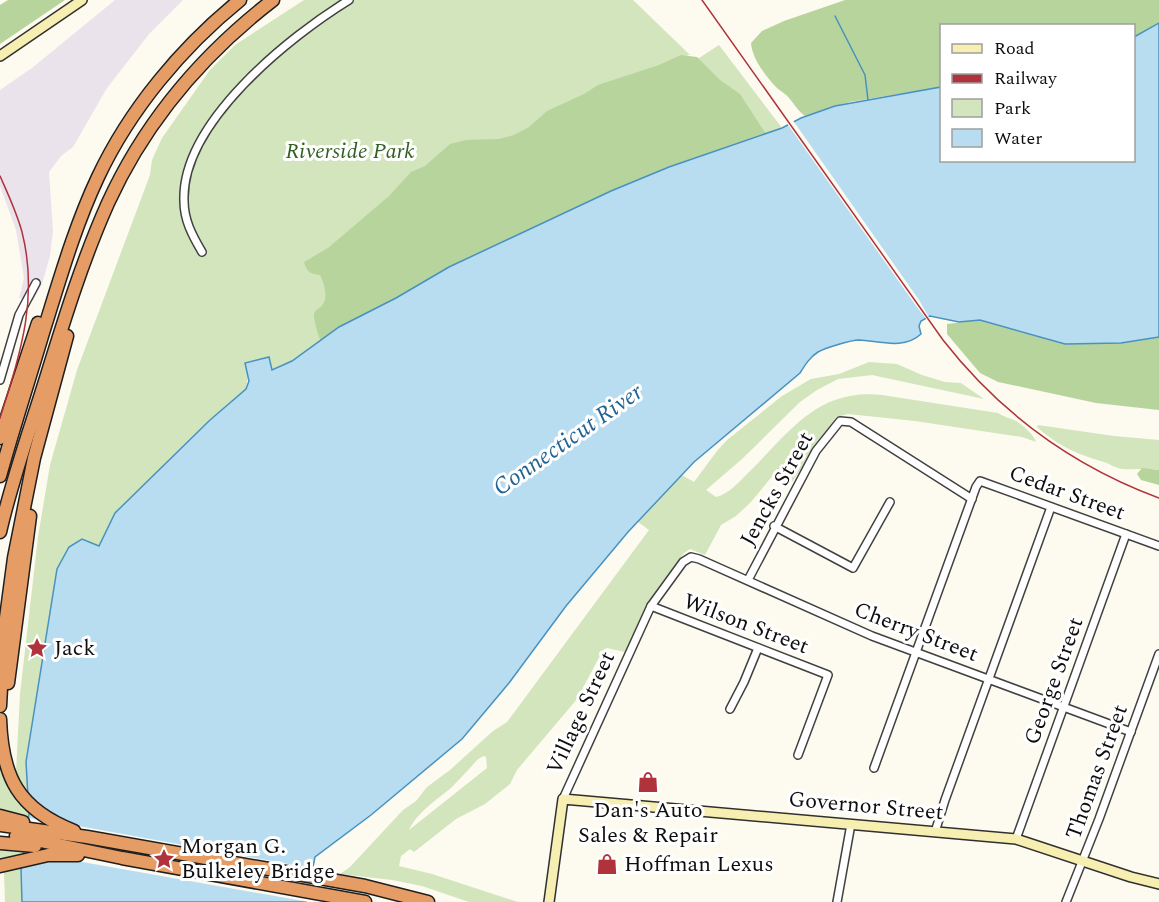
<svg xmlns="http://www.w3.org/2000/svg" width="1159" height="902" font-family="Spectral,serif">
	<rect width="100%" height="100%" fill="#fdfaf0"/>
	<path fill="#eae3eb" d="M115,0H183L149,34L107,88L73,147L61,156L49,172L53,231L50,256L42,284L33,301L19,298L24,278L16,230L0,186V90L32,68Z"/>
	<g fill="#d2e5bc" fill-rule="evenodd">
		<path d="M304,0H633L690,55H687L693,62L719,45L782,128L727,146L339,327L292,361L272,371L268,357L248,377L246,389L210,420L115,513L99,546L69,547L57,569L26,762L29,814L21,869L22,902H5L4,873L7,862H0V848L9,849L14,816L0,810V757L15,792L20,694L38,537L50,465L77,370L150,175L152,160L162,138L210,70L235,45Z"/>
		<path d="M869,362L897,364L922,375L945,382L961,383L984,399L872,375L838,379L817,390L800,402L742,459L706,490L716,497C729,494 740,481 749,472C790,432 817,388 882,395L998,413C1004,417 1010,418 1016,421C1023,425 1034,435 1036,442L1022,437L915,421L848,414L836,417L792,482L774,474L751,502L736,516L721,525L705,555L690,549L684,553L647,605L625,652L607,648L603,650L577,699L517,770L510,784L485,804L456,819L414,852L410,849L401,856L399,866L432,874L518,902H469L422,886L392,880L340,874L350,867L403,810L416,801L427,787L450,770L493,731L507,722L649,530L638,522L682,475L694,482L717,451L727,440L782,396L811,379L839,374ZM484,756L486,757L487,768L409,830C417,812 437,800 452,787C461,778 470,768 478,759Z"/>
		<path d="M1038,425L1114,436L1159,440V470C1146,468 1135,470 1122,469C1115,468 1110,464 1104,462C1077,454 1058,446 1037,427Z"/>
	</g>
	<g fill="#b7d49d">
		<path d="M8,0H65L0,44V5Z"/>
		<path d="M845,0H1159V23L1134,37V26H942L941,87L850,102L805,116C798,111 795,105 789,98C786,94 782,92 778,89C767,78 752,59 751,43L762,31L784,21Z"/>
		<path d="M681,55L697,57L720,80L740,94L766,134L322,344C319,338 314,322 314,315C314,309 321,309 323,304C328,297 324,282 320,275C310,274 307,272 304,262L328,248L389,196L411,172L425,166L450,144L466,140L499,139L514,135L529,127L547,111L584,94L598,85L659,65Z"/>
		<path d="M980,320L1065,344L1121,343L1159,337V410L1096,403L998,382L980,373L947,334V324Z"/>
		<path d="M1142,468L1159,470V485L1141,480L1137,474Z"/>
	</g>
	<path fill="#b9ddf0" stroke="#4792c0" stroke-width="1.5" d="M1159,23V337L1121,343L1065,344L980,320L959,322L930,316L921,321L919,326L921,334C904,350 879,341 859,340C851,340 825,348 818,352C810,357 805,365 800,373L694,462L628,532L566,606L509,683L462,739L371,815L315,857L306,902H22L21,869L29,814L26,762L57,569L69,547L82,539L99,546L115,513L210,420L246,389L249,381L245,363L269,357L272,370L292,361L339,327L396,298L449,267L611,191L669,167L782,128L801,118L835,106L941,87L942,160H1134V37Z"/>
	<g fill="#fdfaf0">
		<path d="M792,119L919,300L930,319L927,320L914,303L786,122Z"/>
		<path d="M48,814L73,825L316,869L309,902L71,860H54L19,868L20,858L32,853L21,851L25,817L40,820Z"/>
	</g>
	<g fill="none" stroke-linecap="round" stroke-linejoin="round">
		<path stroke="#4792c0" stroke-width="1.5" d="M835,16L865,75L868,100"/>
		<defs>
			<g id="minor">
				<path d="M202,252C192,235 184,220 184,201C181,123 289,37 349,0"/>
				<path d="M0,380L19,315L36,283"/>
				<path d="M774,526L853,568L890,502"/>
				<path d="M748,580L816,451L840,421L851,422L972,499"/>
				<path d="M651,606L828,675L798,755"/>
				<path d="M730,709L744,682L758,648"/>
				<path d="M874,768L976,487L980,481L1159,546"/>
				<path d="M563,799L651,606L683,562L691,557L699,559L872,636L1131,732"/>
				<path d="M935,832L945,800L1051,507"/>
				<path d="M1016,839L1126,534"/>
				<path d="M837,902L851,824"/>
				<path d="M1066,902L1099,819L1159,654"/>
			</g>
			<g id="secondary">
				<path d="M0,56L82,0"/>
				<path d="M549,902L563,799L1016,839L1131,877L1159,884"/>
			</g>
			<g id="motorway">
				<path d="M0,438L38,323"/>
				<path d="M0,476C13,429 28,383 42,336C59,282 74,228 98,177C130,109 182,47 240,0"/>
				<path d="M0,532C12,479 31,427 47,375C65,317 83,259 108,203C145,122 203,54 273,0"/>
				<path d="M8,683L30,516"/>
				<path d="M0,706L4,633L14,558L34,458L67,336"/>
				<path d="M0,719C2,777 18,809 74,831"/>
				<path d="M0,816L23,822"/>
				<path d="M0,825L87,837L365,886L428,902"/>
				<path d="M16,836L122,858L365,902"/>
				<path d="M0,843L35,846"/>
				<path d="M0,866L48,855H78"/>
			</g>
		</defs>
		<use href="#minor" stroke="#414141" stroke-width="10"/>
		<use href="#secondary" stroke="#303030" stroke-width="12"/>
		<use href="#motorway" stroke="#1f1f1f" stroke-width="15"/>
		<use href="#minor" stroke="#fff" stroke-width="7"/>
		<use href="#secondary" stroke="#f7eeb1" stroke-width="9"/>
		<use href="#motorway" stroke="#e69d65" stroke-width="12"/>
		<g stroke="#b0333c" stroke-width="1.5">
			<path d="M702,0L943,340C1000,413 1073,466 1159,498"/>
			<path d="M0,176C8,194 17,213 22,232C39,299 20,354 0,418"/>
		</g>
	</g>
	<defs>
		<symbol id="sight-bare" viewBox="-9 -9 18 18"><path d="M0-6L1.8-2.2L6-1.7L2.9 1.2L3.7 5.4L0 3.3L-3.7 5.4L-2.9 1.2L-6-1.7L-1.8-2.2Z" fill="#b0333c" stroke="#fff" stroke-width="2.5" paint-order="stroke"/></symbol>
		<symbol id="shop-bare" viewBox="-9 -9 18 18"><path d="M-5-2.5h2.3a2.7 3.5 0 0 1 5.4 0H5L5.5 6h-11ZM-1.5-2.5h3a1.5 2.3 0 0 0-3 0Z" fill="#b0333c" stroke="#fff" stroke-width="2.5" paint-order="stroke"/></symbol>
	</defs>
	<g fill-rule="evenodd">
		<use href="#sight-bare" x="22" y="633" width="30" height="30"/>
		<use href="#shop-bare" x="633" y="767" width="30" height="30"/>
		<use href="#sight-bare" x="149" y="844" width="30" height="30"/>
		<use href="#shop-bare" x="592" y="849" width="30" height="30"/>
	</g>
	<g text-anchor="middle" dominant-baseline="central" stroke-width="6" stroke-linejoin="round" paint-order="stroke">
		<g font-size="22" font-style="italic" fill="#325f24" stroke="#fff">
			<text x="350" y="151">Riverside Park</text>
		</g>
		<g font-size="22" fill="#0e0e0e" stroke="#fff">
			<text transform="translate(777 489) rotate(-61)">Jencks Street</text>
			<text transform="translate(1067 493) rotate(20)">Cedar Street</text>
			<text transform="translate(746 624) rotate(21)">Wilson Street</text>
			<text transform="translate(916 632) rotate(21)">Cherry Street</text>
			<text transform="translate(1054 681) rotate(-70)">George Street</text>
			<text transform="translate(581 713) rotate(-65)">Village Street</text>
			<text transform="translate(1097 772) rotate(-70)">Thomas Street</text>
			<text transform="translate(866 806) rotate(5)">Governor Street</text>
		</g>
		<g font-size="22" fill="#0e0e0e" stroke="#fff" text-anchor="start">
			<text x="54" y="648">Jack</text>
			<text x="648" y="810" text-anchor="middle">Dan's Auto<tspan x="648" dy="25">Sales &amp; Repair</tspan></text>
			<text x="181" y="846">Morgan G.<tspan x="181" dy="25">Bulkeley Bridge</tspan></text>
			<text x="624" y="864">Hoffman Lexus</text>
		</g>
		<g font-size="24" font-style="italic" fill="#236493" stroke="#fff">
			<text transform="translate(568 440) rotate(-35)">Connecticut River</text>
		</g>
	</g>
	<rect x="940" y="24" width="195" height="138" fill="#ffffff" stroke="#9f9f9f" stroke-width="1.5"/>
	<rect x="952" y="44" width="30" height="9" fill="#f7eeb1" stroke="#9f9f9f" stroke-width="1.5"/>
	<text x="994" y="54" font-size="18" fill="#0e0e0e">Road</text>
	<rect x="952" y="74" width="30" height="9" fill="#b0333c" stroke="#9f9f9f" stroke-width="1.5"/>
	<text x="994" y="84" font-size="18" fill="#0e0e0e">Railway</text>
	<rect x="952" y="99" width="30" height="18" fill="#d2e5bc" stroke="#9f9f9f" stroke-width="1.5"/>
	<text x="994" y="114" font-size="18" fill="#0e0e0e">Park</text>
	<rect x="952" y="129" width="30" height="18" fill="#b9ddf0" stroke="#9f9f9f" stroke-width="1.5"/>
	<text x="994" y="144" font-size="18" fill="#0e0e0e">Water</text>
</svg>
